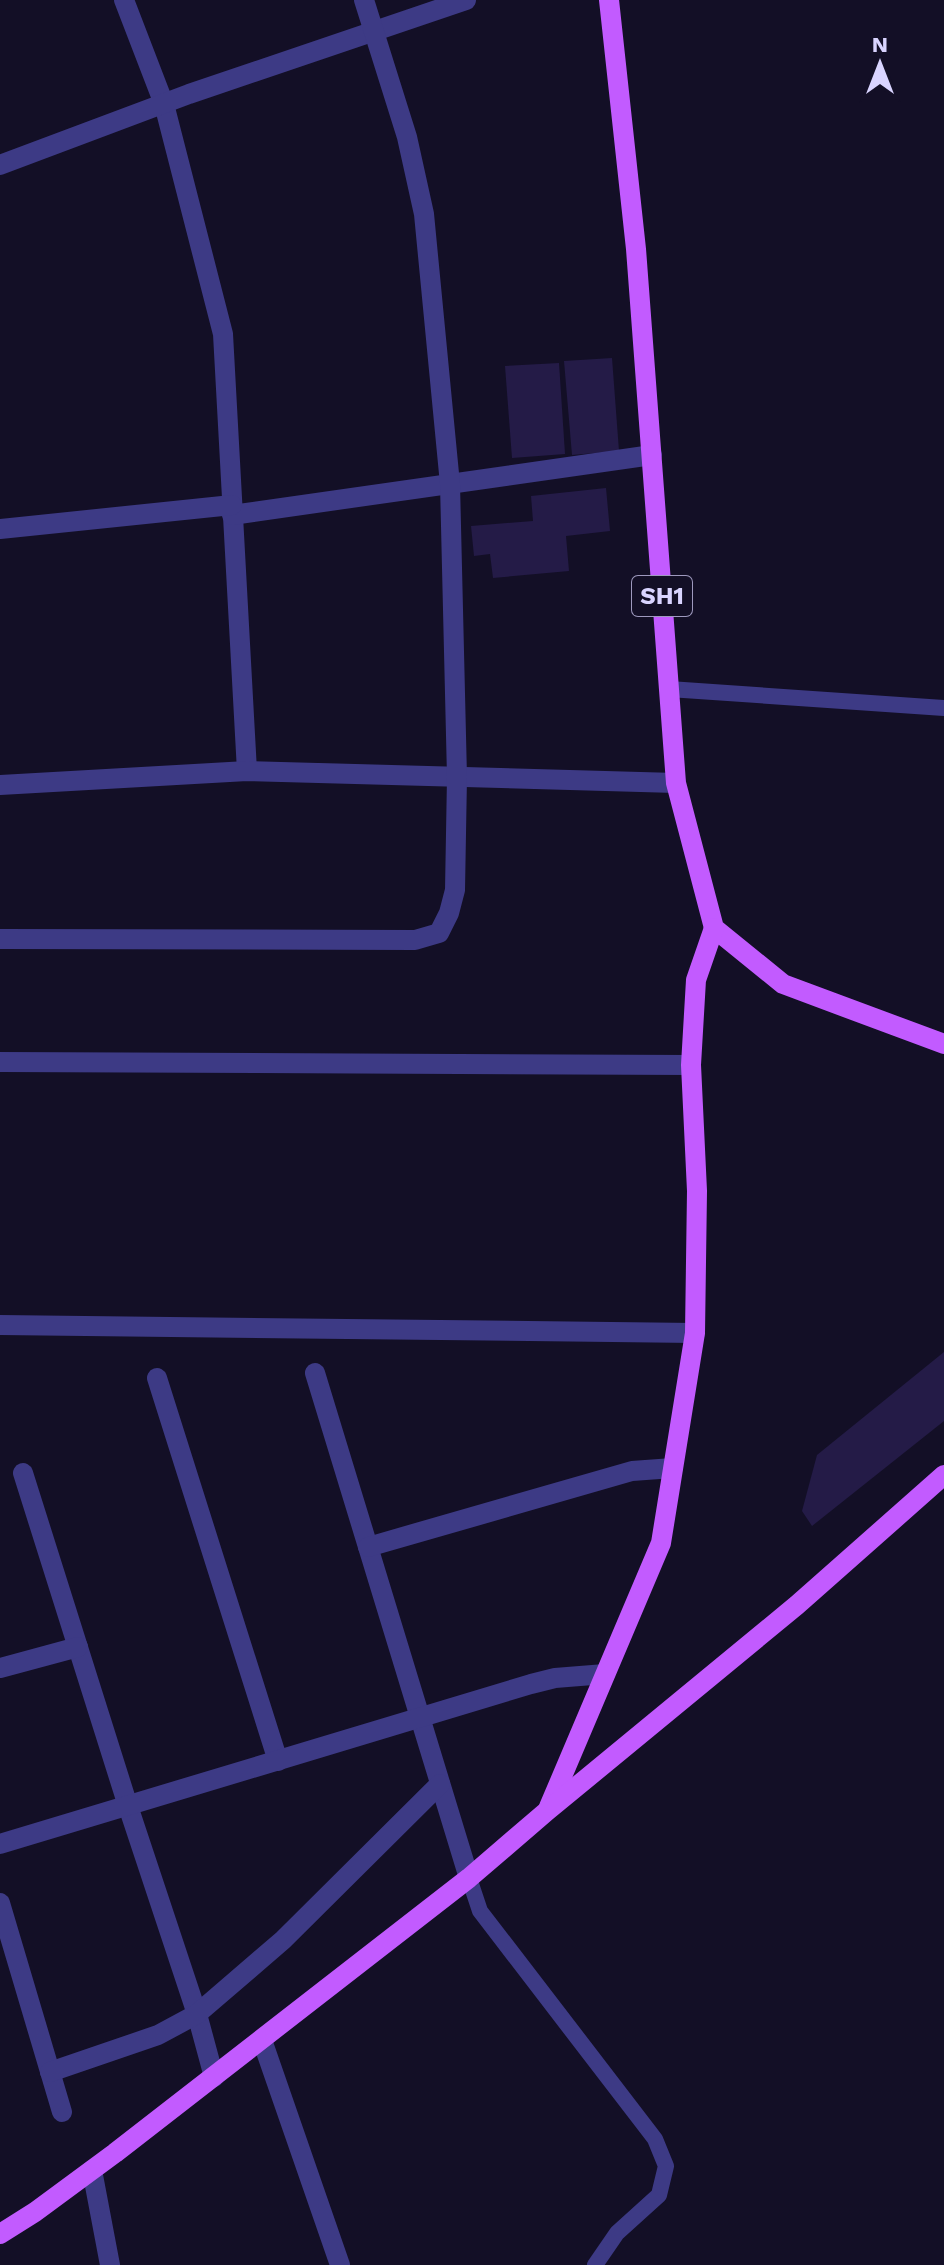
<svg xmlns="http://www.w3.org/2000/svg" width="944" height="2265" font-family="'Work Sans',sans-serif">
	<rect width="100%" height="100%" fill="#130f26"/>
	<g fill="#241b47">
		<path d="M612,358L619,451L572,455L564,361Z"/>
		<path d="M559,363L565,454L512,458L505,366Z"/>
		<path d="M606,488L610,531L566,536L569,571L493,578L490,554L474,556L471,526L533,521L531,496Z"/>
		<path d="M944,1352V1421L812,1526L802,1511L817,1455Z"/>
	</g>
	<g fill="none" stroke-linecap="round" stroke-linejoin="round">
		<g stroke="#3d3a85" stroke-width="16">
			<path d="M669,689L944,708"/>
			<path d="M469,1878L480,1911L655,2139L666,2166L659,2195L617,2233L595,2265"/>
		</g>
		<g stroke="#3d3a85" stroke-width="20">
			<path d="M124,0L164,104L223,334L247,771"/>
			<path d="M0,165L189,94L466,0"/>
			<path d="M232,515L652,455"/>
			<path d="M0,529L232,505"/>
			<path d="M0,785L247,771L676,783"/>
			<path d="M0,939L415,940L439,933L449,913L455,890L457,777L450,484L424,214L407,137L364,0"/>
			<path d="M0,1062L691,1065"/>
			<path d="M0,1325L695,1333"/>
			<path d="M315,1373L469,1878"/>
			<path d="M157,1378L278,1761"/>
			<path d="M23,1473L128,1806L197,2014L214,2077"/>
			<path d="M368,1547L632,1471L673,1468"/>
			<path d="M0,1668L78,1647"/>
			<path d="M0,1844L531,1684L555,1678L605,1674"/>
			<path d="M0,1903L62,2112"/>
			<path d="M262,2040L340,2265"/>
			<path d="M50,2072L158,2035L197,2014L283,1940L440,1784"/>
			<path d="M92,2170L110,2265"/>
		</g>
		<g stroke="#c25bff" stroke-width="20">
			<path d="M609,0L636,249L676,783L714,928L783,984L944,1044"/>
			<path d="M549,1807L661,1543L695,1333L697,1191L691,1065L696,980L714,928"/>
			<path d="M0,2234L35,2212L115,2153L469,1878L547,1811L797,1605L944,1475"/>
		</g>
	</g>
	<g text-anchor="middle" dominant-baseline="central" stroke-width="7" stroke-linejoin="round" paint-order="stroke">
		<rect fill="#130f26" stroke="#9e99be" stroke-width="2" x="632" y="576" width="60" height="40" rx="6"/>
		<g font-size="24" font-weight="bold" fill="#d9d4ff">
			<text x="662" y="596">SH1</text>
		</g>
	</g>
	<g transform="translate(880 64)" stroke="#130f26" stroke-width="6" paint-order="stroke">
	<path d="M0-6L14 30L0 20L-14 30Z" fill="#d9d4ff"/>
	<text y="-12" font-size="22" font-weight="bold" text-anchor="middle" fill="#d9d4ff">N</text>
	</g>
</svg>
